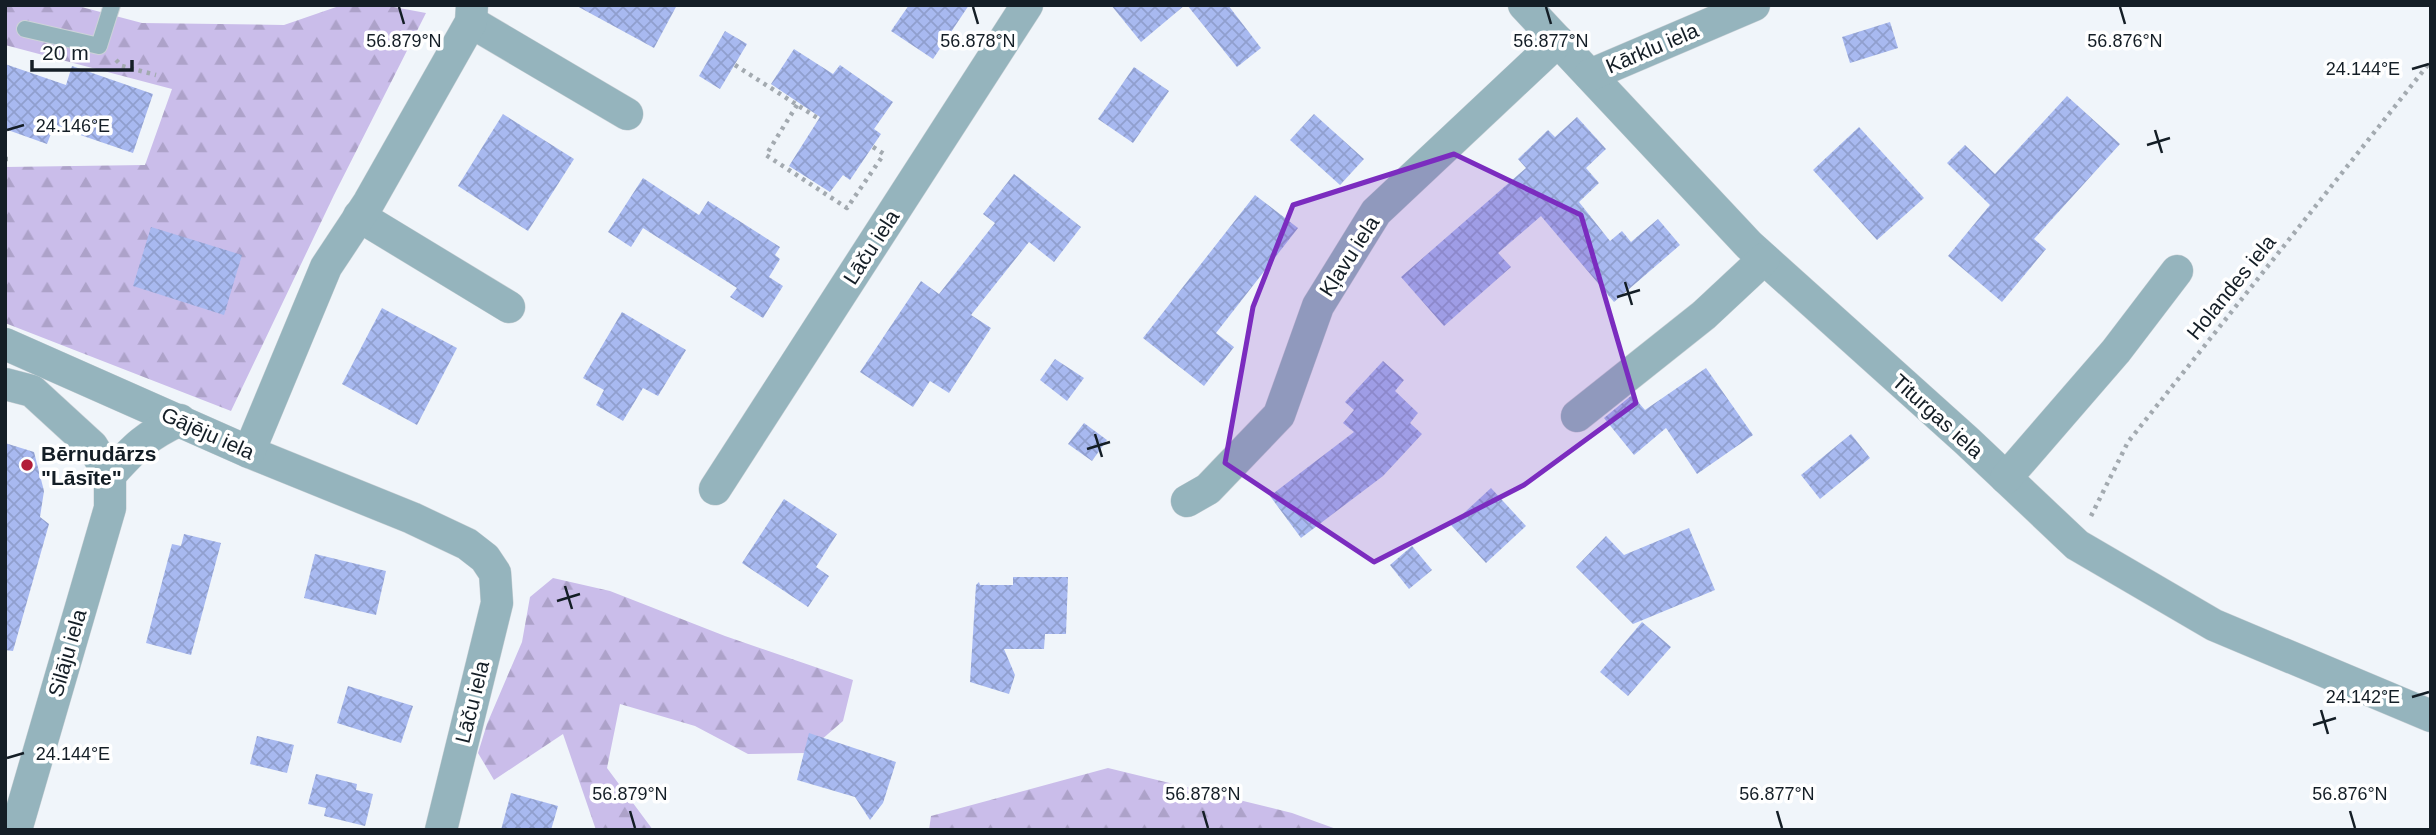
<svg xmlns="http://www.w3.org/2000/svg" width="2436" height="835" font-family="Helvetica,sans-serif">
	<defs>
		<pattern id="forest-firs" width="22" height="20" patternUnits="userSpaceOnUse" patternTransform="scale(1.75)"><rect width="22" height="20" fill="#cabdea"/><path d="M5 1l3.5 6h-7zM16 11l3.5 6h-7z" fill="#ada2c9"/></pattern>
		<pattern id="building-cross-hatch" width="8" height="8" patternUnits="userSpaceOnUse" patternTransform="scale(1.75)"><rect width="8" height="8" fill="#a8b9f0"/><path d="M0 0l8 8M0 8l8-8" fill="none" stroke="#909fce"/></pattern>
	</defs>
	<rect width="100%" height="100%" fill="#f0f5fa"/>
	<g fill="url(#forest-firs)">
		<path d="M5,5H74L142,23L284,25L342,5H383L426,13L334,195L231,411L5,323V167L145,165L172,89L5,45Z"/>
		<path d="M553,578L610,591L725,636L853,680L843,721L806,753L748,754L695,726L620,704L607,768L653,830H596L563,734L494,780L478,753L487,724L522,642L530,597Z"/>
		<path d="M1108,768L1292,813L1339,830H929L931,816Z"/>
	</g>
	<g fill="url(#building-cross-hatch)">
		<path d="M575,5H677L654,48Z"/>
		<path d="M909,5H969L933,59L891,31Z"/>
		<path d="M1111,5H1185L1141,42Z"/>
		<path d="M1187,5H1228L1261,48L1237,67Z"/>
		<path d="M1890,22L1898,48L1850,63L1842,37Z"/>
		<path d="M725,31L747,44L720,89L699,76Z"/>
		<path d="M794,49L833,74L840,65L893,102L874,129L881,134L850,180L843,175L830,192L789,166L820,117L771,84Z"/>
		<path d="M5,64L66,85L72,66L153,94L133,153L54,126L47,144L5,129Z"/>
		<path d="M1134,67L1169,91L1133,143L1098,119Z"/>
		<path d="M2067,96L2120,144L2034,239L2046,249L2002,302L1948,256L1990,205L1947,163L1965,145L1995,174Z"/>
		<path d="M503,114L574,159L528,231L458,186Z"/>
		<path d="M1314,114L1364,159L1340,185L1290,140Z"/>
		<path d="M1577,117L1606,149L1586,168L1599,183L1579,202L1610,241L1622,231L1631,242L1658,219L1680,245L1614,302L1541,216L1498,253L1511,267L1444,326L1401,277L1526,168L1518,159L1548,130L1555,137Z"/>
		<path d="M1859,127L1924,198L1877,240L1813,170Z"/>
		<path d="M1014,174L1081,227L1054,262L1029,242L971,315L991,328L949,393L930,381L913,407L860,372L921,281L939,294L995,223L983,214Z"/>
		<path d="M643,178L699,215L708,201L780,247L775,255L780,259L769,277L783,286L763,318L730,297L737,288L643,228L631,247L608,232Z"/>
		<path d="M1255,195L1298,228L1216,333L1234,347L1204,386L1143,338Z"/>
		<path d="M151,227L242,255L224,315L133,286Z"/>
		<path d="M382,308L457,348L417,425L342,384Z"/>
		<path d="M622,312L686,350L658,396L643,388L623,421L596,405L604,390L583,378Z"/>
		<path d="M1055,359L1084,378L1067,401L1040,380Z"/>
		<path d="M1383,361L1404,380L1395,391L1418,413L1410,423L1422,434L1383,476L1301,538L1270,496L1354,432L1343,423L1354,410L1345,402Z"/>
		<path d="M1706,368L1753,435L1697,474L1666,428L1634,455L1604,418L1632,395L1645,410Z"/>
		<path d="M1084,423L1107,440L1092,461L1068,444Z"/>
		<path d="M1851,434L1870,458L1820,499L1801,475Z"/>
		<path d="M5,443L34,452L44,491L40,517L49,524L13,651L5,650Z"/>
		<path d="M1491,488L1526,526L1486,563L1451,525Z"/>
		<path d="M784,499L837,534L816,567L829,576L808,607L742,563Z"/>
		<path d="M1689,528L1715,590L1633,624L1576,567L1606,536L1624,555Z"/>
		<path d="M184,534L221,543L191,655L146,643L172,544L181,546Z"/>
		<path d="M1412,546L1432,570L1409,589L1390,565Z"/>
		<path d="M315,554L386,571L376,615L304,598Z"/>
		<path d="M1013,577H1068L1066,634H1045L1044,649H1004L1015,675L1009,694L970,682L976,585L979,582L980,585H1013Z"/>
		<path d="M1642,622L1671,647L1628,696L1600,672Z"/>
		<path d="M348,686L413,706L401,743L337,723Z"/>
		<path d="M809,733L896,762L883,803L870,820L855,797L797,780Z"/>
		<path d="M257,736L294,745L287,773L250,764Z"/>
		<path d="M316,774L357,784L356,790L373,794L365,826L324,816L326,808L308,804Z"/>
		<path d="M511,793L558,806L551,830H501Z"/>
	</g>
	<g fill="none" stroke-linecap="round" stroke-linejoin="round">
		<defs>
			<path id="lane" d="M25,29L99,46L112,5"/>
			<g id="street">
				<path d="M1524,5L1749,245L1967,441L2077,545L2214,625L2431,716"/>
				<path d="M471,22L627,114"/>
				<path d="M1590,75L1754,5"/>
				<path d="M359,216L509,307"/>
				<path d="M5,344L249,452L412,518L467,544L485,558L495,573L497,603L441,830"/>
				<path d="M5,384L32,391L92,446L110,475"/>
				<path d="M1577,416L1704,315L1764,259"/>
				<path d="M249,452L326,267L369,202L471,22L472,5"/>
				<path d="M110,475C135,447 146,436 180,420"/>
				<path d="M2006,478L2116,351L2177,271"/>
				<path d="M715,489L1027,5"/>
				<path d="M1187,501L1208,489L1279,415L1318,306L1376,212L1558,41"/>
				<path d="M16,830L110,508V475"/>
			</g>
		</defs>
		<use href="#lane" stroke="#cdd3d8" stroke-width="18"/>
		<use href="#street" stroke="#cdd3d8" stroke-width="33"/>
		<g stroke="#a3aab0" stroke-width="4.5" stroke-dasharray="3.5 5" stroke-linecap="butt">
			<path d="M116,60L122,66L156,75"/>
			<path d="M735,65L819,119"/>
			<path d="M797,105L766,155L847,208L884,154"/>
			<path d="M873,147L884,154"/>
			<path d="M5,159H8"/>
			<path d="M2091,516L2128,442L2431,61"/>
		</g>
		<use href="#lane" stroke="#95b4bd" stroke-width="16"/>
		<use href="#street" stroke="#95b4bd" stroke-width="32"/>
	</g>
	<path fill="#7b2cbf" fill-opacity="0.2" stroke="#7b2cbf" stroke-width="5" stroke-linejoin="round" d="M1454,154L1581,215L1636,403L1524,485L1374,562L1225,463L1253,307L1293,205Z"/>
	<path fill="none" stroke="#141e26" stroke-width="2.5" d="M399,7L404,24M973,7L978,24M1546,7L1551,24M2120,7L2125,24M2412,69L2429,64M7,130L24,125M2155,130L2162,153M2147,145L2170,138M1625,282L1632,305M1617,297L1640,290M1095,434L1102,457M1087,449L1110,442M565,586L572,609M557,601L580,594M2412,697L2429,692M2321,710L2328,734M2313,725L2336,718M7,758L24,753M630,811L635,828M1203,811L1208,828M1777,811L1782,828M2350,811L2355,828"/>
	<circle fill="#b11e38" stroke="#fff" stroke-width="2.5" cx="27" cy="465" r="7"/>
	<g text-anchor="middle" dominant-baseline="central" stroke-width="7" stroke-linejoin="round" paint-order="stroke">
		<g font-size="21" fill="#141e26" stroke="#fff">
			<text transform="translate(1652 48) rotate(-23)">Kārklu iela</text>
			<text transform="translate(871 247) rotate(-57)">Lāču iela</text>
			<text transform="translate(1349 256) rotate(-57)">Kļavu iela</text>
			<text transform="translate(2231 287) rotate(-51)">Holandes iela</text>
			<text transform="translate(1938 416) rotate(42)">Titurgas iela</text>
			<text transform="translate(208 433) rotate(24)">Gājēju iela</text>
			<text transform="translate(67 653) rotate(-74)">Silāju iela</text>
			<text transform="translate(472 702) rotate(-76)">Lāču iela</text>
		</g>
		<g font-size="21" font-weight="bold" fill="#141e26" stroke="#fff" text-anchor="start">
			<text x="41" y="453">Bērnudārzs<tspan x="41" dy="24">"Lāsīte"</tspan></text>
		</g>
	</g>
	<g font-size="18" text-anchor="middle" fill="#141e26" stroke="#fff" stroke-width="7" stroke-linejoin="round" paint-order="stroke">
		<text x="404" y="47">56.879°N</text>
		<text x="978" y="47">56.878°N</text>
		<text x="1551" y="47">56.877°N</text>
		<text x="2125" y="47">56.876°N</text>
		<text x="2363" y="75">24.144°E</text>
		<text x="73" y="132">24.146°E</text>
		<text x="2363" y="703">24.142°E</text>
		<text x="73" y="760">24.144°E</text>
		<text x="630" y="800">56.879°N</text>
		<text x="1203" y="800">56.878°N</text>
		<text x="1777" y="800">56.877°N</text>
		<text x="2350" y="800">56.876°N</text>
	</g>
	<rect width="2436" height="835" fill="none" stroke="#141e26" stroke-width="14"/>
	<path d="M32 60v10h100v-10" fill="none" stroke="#141e26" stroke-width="3.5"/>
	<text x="42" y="60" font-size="21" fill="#141e26" stroke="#ffffff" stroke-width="5" paint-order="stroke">20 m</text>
</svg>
